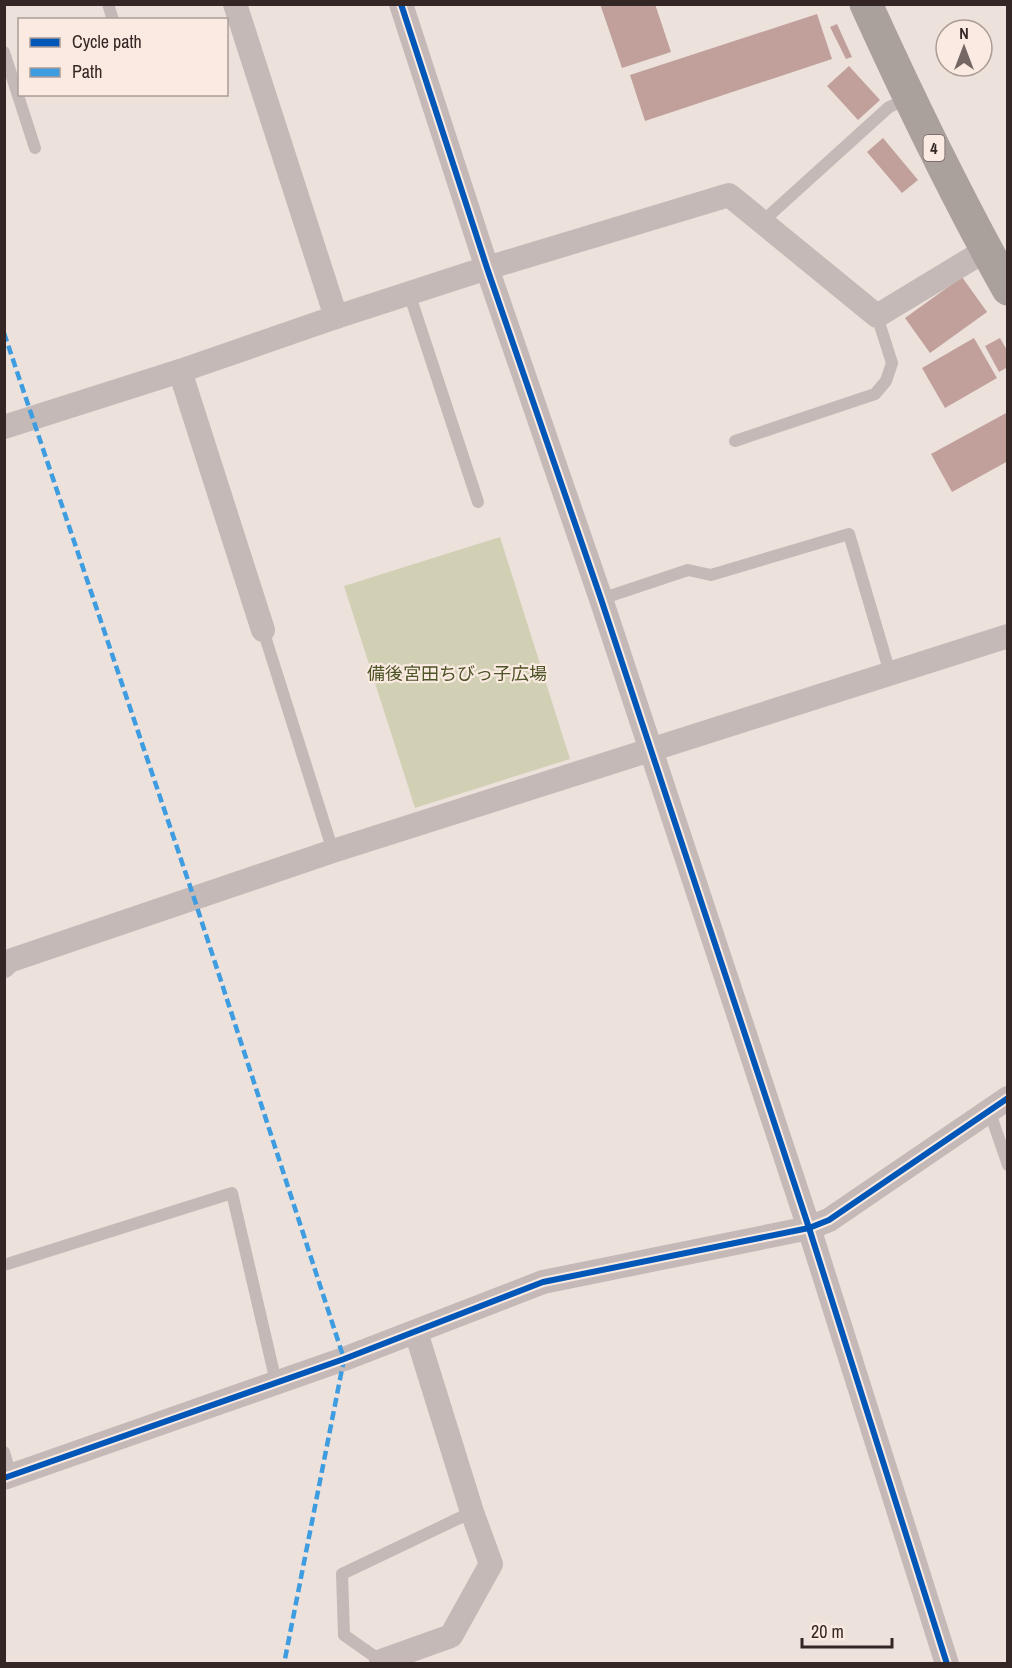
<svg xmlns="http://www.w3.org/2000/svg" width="1012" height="1668" font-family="'Archivo Narrow','Noto Sans JP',sans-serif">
	<rect width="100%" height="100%" fill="#ece1db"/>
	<path fill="#d2d0b4" d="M500,537L570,759L415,808L344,586Z"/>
	<g fill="#c1a09c">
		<path d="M600,4H655L671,52L622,68Z"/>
		<path d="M817,14L832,59L645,121L630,75Z"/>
		<path d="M837,24L852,57L846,59L830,27Z"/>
		<path d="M849,66L880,100L858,120L827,86Z"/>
		<path d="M883,138L918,180L902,193L867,152Z"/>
		<path d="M962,277L987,312L930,353L905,318Z"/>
		<path d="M974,338L997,378L945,408L922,368Z"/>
		<path d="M1000,338L1008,352V367L999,372L985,346Z"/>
		<path d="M1008,412V461L952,492L931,454Z"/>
	</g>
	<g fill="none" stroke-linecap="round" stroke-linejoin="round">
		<g stroke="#c4b9b6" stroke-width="12">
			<path d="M108,4L113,20"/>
			<path d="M4,52L35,148"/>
			<path d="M763,221L889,107L908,99"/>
			<path d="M409,293L478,502"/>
			<path d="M735,441L875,394L886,381L892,363L877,316"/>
			<path d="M601,599L688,570L711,575L849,534L890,673"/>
			<path d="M263,630L333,851"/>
			<path d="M989,1110L1008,1165"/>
			<path d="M4,1265L232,1193L276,1382"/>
			<path d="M4,1452L11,1476"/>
			<path d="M381,1661L344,1635L342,1574L472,1512"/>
		</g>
		<g stroke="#c4b9b6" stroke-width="24">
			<path d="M235,4L336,317"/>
			<path d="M401,4L487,268L601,599L809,1228L947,1664"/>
			<path d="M180,371L263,630"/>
			<path d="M4,427L180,371L336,317L487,268L729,195L877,316L986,250"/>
			<path d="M4,966L9,961L333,851L1008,636"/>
			<path d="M4,1478L344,1359L543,1282L809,1228L829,1220L1008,1098"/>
			<path d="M381,1664V1661L451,1636L491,1564L472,1512L416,1332"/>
		</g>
		<path stroke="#aaa09c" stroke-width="33" d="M866,4C910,101 956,196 1008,289"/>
		<path stroke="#3e9ce0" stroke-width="4.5" stroke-dasharray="9 4.5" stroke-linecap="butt" d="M4,333L194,898L344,1359L284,1664"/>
		<defs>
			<g id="cycleway">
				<path d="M401,4L487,268L601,599L809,1228L947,1664"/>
				<path d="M4,1478L344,1359L543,1282L809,1228L829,1220L1008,1098"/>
			</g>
		</defs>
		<use href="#cycleway" stroke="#faeae1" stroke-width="10"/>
		<use href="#cycleway" stroke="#0057b8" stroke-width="6"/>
	</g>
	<g text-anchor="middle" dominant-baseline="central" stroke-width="4.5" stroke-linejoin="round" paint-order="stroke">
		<rect fill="#faeae1" stroke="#6f615d" stroke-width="1.5" x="923.5" y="135" width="21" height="26" rx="4.5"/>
		<g font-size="16" font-weight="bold" fill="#342624">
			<text x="934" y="148">4</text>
		</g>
		<g font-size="18" fill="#4d5426" stroke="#faeae1">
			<text x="457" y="673">備後宮田ちびっ子広場</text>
		</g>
	</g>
	<rect width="1012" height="1668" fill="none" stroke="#342624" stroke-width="12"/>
	<rect x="18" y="18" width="210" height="78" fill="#faeae1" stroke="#ab9c95" stroke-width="1.5"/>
	<rect x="30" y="38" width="30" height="9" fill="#0057b8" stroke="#ab9c95" stroke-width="1.5"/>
	<text x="72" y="48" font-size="18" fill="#342624">Cycle path</text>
	<rect x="30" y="68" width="30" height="9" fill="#3e9ce0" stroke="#ab9c95" stroke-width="1.5"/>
	<text x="72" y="78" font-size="18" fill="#342624">Path</text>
	<g transform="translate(964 48)"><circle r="28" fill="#faeae1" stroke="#ab9c95" stroke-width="1.5"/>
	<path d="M0-4.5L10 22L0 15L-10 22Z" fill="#746764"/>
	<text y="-9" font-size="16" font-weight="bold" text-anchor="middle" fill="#342624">N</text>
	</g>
	<path d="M802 1638v9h90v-9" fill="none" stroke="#342624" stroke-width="3"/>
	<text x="811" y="1638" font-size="18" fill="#342624" stroke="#faeae1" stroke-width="4.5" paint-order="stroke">20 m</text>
</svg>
